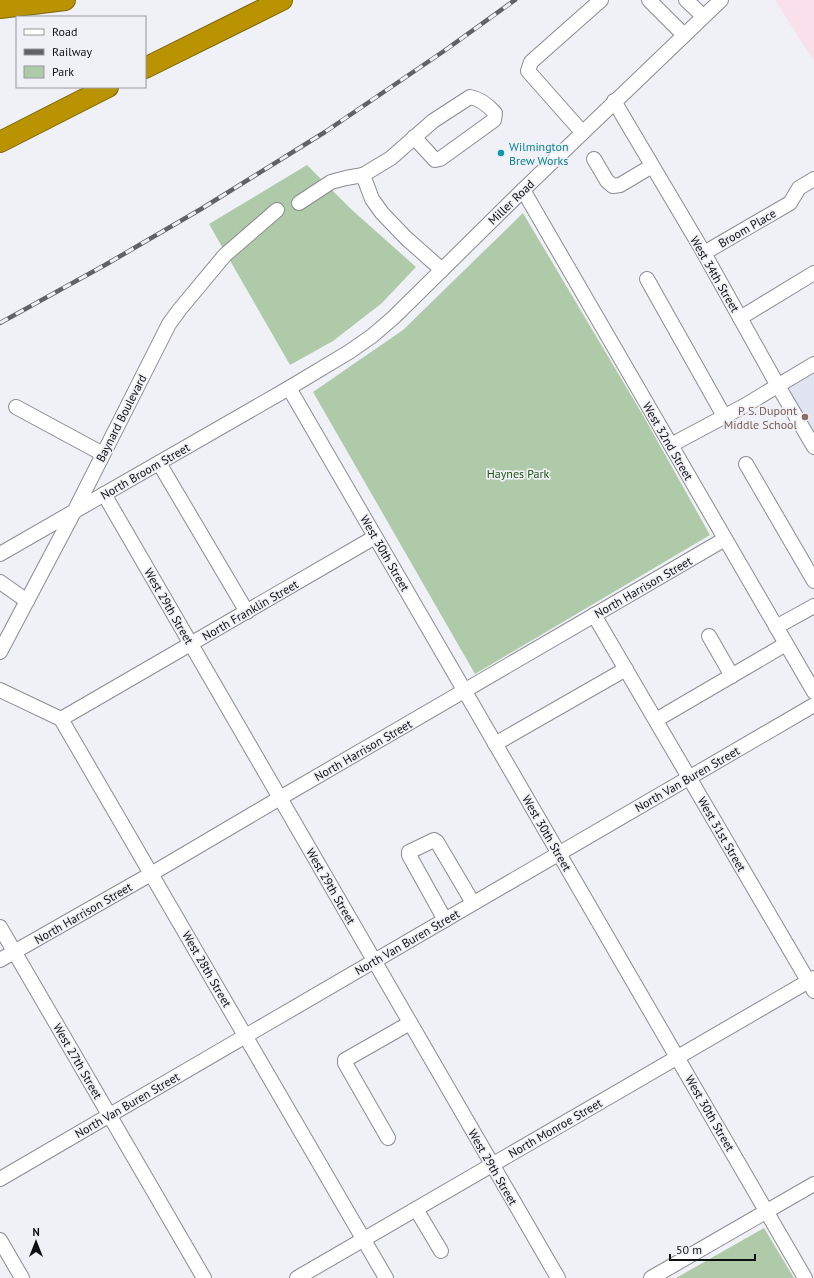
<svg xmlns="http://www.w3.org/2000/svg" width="814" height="1278" font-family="'PT Sans',sans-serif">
	<rect width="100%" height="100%" fill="#f0f1f7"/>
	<path fill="#f9e0ea" d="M775,0H814V61Z"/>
	<path fill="#e1e4f1" d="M814,365V447L778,386Z"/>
	<g fill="#afcaa9">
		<path d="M307,165L351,209L416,267L382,303L333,341L290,365L209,224Z"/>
		<path d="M523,213L644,417L710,535L475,674L313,392L403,330Z"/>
		<path d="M764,1228L794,1278H676Z"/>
	</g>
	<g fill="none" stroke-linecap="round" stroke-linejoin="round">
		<defs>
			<g id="minor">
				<path d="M649,0L684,35"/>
				<path d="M686,0L703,16"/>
				<path d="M614,101L704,253L778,386L814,447"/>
				<path d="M582,132L528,71L531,62L601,0"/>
				<path d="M594,159L607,181L613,186L620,185L652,166"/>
				<path d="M363,175L391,158L433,121L470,97C481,99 488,105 495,113L494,120L440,159L435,160L414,137"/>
				<path d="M523,190L814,692"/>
				<path d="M299,203L331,182L346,178L363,175L372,199L382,213L406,238L442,270"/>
				<path d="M704,253L790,203L799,188L814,179"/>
				<path d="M647,279L724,416"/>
				<path d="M740,318L814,273"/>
				<path d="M289,388L805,1278"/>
				<path d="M16,407L103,454"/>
				<path d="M671,445L744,406L814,364"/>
				<path d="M159,463L247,612"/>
				<path d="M746,464L814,581"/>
				<path d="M104,494L558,1278"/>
				<path d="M0,554L289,388L349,352L372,336L393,318L523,190L721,0"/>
				<path d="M0,582L27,601"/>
				<path d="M594,615L814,991"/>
				<path d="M776,627L814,606"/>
				<path d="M709,636L732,676"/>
				<path d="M0,652L75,510L169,324L180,309L225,255L277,210"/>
				<path d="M0,690L61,719L386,1278"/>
				<path d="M61,719L375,537"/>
				<path d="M656,720L786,644"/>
				<path d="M495,744L626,669"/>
				<path d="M445,920L409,855V852L434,840L437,842L473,903"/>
				<path d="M0,927L204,1278"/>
				<path d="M0,960L151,874L280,798L725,539"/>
				<path d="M388,1138L345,1063V1060L410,1023"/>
				<path d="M0,1179L814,705"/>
				<path d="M416,1209L441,1251"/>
				<path d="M0,1240L22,1278"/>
				<path d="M297,1278L814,978"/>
				<path d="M651,1278L814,1184"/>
			</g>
			<g id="highway">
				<path d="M0,8L65,0"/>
				<path d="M145,68L282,0"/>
				<path d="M0,142L108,87"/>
			</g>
		</defs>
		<use href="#minor" stroke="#8b8c91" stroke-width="16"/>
		<use href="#highway" stroke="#7d6506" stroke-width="22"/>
		<use href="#minor" stroke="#fff" stroke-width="14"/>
		<use href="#highway" stroke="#b99400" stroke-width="20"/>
		<defs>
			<path id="rail" d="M0,323L105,265L201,209L325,132L444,51L515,0"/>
		</defs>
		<use href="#rail" stroke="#616265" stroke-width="4.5"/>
		<use href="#rail" stroke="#f0f1f7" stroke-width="3" stroke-dasharray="9" stroke-linecap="butt"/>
	</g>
	<circle fill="#0f9aa8" stroke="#f0f1f7" stroke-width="1.5" cx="501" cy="153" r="4"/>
	<circle fill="#8d6e63" stroke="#f0f1f7" stroke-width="1.5" cx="805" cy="417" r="4"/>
	<g text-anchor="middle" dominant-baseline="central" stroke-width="3.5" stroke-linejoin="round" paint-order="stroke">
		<g font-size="12" fill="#0d838f" stroke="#f0f1f7" text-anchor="start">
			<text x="509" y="146">Wilmington<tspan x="509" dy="14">Brew Works</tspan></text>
		</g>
		<g font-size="12" fill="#0e0f10" stroke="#f0f1f7">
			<text transform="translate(511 202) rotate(-44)">Miller Road</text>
			<text transform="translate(747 228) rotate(-30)">Broom Place</text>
			<text transform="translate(715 274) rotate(60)">West 34th Street</text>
			<text transform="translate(121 418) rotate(-63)">Baynard Boulevard</text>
			<text transform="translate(668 441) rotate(60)">West 32nd Street</text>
			<text transform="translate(145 471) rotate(-30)">North Broom Street</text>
			<text transform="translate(385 553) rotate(60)">West 30th Street</text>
			<text transform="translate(643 587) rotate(-30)">North Harrison Street</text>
			<text transform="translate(169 606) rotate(60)">West 29th Street</text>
			<text transform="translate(250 610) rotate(-30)">North Franklin Street</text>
			<text transform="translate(363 750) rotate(-30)">North Harrison Street</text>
			<text transform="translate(687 779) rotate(-30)">North Van Buren Street</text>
			<text transform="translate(547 833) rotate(60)">West 30th Street</text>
			<text transform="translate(722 834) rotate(60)">West 31st Street</text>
			<text transform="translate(331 886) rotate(60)">West 29th Street</text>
			<text transform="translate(83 913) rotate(-30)">North Harrison Street</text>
			<text transform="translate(407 942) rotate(-30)">North Van Buren Street</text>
			<text transform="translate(207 969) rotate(60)">West 28th Street</text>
			<text transform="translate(78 1061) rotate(60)">West 27th Street</text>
			<text transform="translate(127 1105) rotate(-30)">North Van Buren Street</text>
			<text transform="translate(710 1113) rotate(60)">West 30th Street</text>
			<text transform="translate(555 1128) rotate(-30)">North Monroe Street</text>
			<text transform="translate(493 1167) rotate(60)">West 29th Street</text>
		</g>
		<g font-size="12" fill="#785e54" stroke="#f0f1f7" text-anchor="end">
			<text x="797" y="410">P. S. Dupont<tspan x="797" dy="14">Middle School</tspan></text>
		</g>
		<g font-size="12" fill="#1e5210" stroke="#f0f1f7">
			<text x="518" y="473">Haynes Park</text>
		</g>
	</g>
	<rect x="16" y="16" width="130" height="72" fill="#f0f1f7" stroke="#96979b"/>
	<rect x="24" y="29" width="20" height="6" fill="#ffffff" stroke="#96979b"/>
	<text x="52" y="36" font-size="12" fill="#0e0f10">Road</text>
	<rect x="24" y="49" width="20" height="6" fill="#616265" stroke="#96979b"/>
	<text x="52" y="56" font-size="12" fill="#0e0f10">Railway</text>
	<rect x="24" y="66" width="20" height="12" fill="#afcaa9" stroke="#96979b"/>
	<text x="52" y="76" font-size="12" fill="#0e0f10">Park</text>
	<g transform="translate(36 1242)" stroke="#f0f1f7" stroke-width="3" paint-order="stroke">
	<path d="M0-3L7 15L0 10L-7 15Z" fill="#0e0f10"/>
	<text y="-6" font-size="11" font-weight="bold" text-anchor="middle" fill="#0e0f10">N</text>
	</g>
	<path d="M670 1254v6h85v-6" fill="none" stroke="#0e0f10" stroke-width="2"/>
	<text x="676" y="1254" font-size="12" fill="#0e0f10" stroke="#f0f1f7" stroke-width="3" paint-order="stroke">50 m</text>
</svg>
